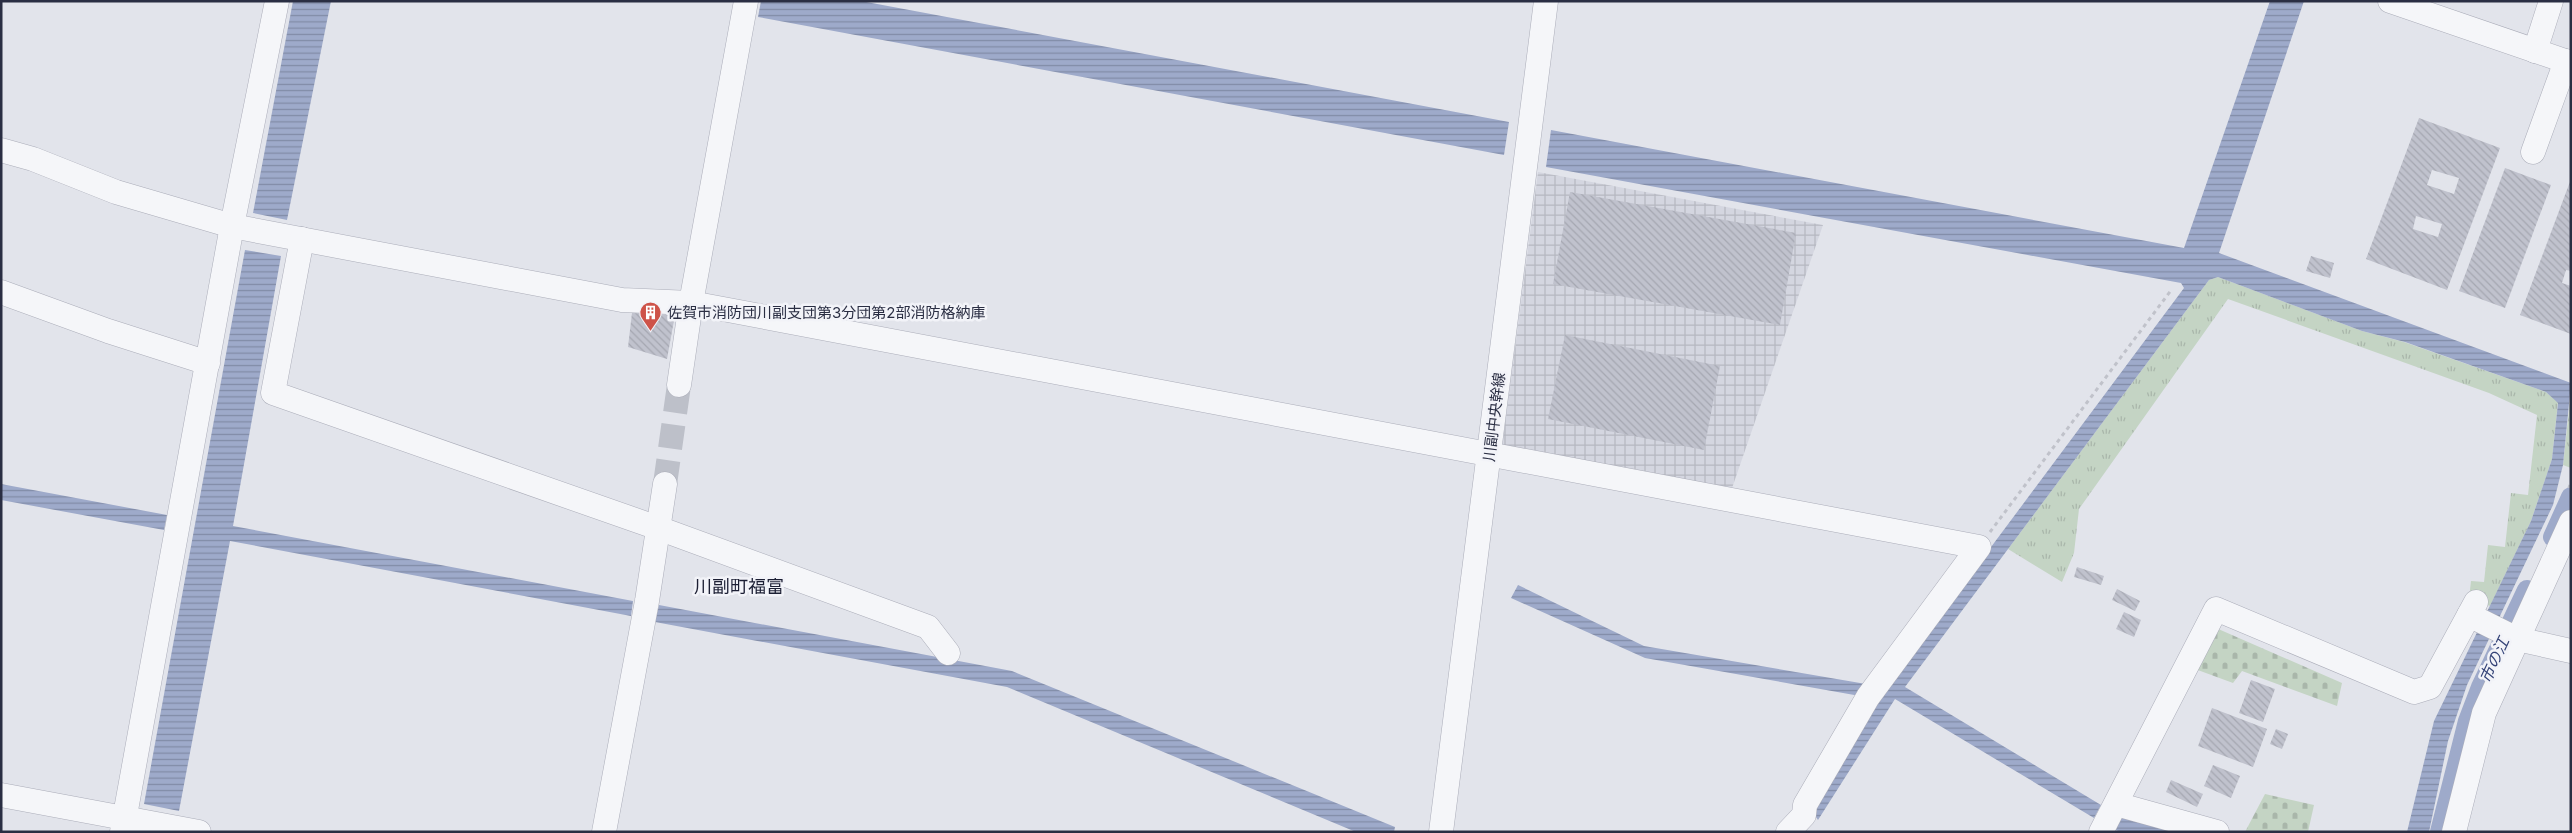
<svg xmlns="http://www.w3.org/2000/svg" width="2572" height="833" font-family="Inter,'Noto Sans JP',sans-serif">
	<defs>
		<pattern id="industrial-grid" width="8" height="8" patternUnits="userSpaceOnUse" patternTransform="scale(1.25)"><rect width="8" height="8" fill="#d4d6e0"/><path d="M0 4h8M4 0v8" fill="none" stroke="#b6b8c1"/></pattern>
		<pattern id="grass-tufts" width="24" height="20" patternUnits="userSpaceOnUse" patternTransform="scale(1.25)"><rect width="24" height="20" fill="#c4d4c4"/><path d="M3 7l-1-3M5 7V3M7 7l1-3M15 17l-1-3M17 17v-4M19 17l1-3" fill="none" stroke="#a9b6aa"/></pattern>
		<pattern id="cemetery-stones" width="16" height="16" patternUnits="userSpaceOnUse" patternTransform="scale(1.25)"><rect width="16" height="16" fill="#c4d4c4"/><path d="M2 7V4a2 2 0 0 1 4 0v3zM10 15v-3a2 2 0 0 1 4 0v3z" fill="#a9b6aa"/></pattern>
		<pattern id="water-rules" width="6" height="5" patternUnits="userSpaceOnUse" patternTransform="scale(1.25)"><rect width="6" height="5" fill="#9eaaca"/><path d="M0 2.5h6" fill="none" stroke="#818ba6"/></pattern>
		<pattern id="building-back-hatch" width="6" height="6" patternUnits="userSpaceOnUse" patternTransform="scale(1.25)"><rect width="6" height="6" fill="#c0c2cd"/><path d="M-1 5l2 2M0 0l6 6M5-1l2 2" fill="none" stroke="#a5a7b1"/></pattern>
	</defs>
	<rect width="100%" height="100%" fill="#e2e4eb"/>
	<path fill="url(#industrial-grid)" d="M1538,172L1823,225L1731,491L1502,448Z"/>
	<g fill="url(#grass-tufts)">
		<path d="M2218,277L2362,331L2404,342L2546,392L2558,402L2552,459L2531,521L2490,606L2469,599L2471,581L2484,582L2488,545L2505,547L2511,493L2528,495L2537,415L2489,393L2228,299L2079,509L2074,553L2062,582L2008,549L2209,280Z"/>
		<path d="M2570,401H2571V468L2563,465Z"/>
	</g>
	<g fill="url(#cemetery-stones)">
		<path d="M2216,628L2342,683L2337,706L2242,671L2233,683L2195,669Z"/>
		<path d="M2265,794L2314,805L2308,832H2245Z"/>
	</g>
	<g fill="url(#water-rules)">
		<path d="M293,1H331L287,220L253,213Z"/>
		<path d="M761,1H861L1509,122L1504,155L758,17Z"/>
		<path d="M2270,1H2304L2219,253L2571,383L2563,465L2553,505L2467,685L2448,741L2429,832H2407L2434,721L2531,521L2552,459L2558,403L2546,392L2405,342L2362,331L2218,277L2209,280L1905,687L2101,805L2094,818L1895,699L1818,820L1811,810L1883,692L2184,288L2181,283L1546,167L1551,130L2184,248Z"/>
		<path d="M245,250L281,256L233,526L633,601L631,616L230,541L179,811L144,804Z"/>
		<path d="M1,484L167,515L164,530L1,500Z"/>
		<path d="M1518,585L1644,646L1866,684L1860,696L1645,658L1511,598Z"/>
		<path d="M659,605L1012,671L1395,827L1394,832H1356L1007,687L655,622Z"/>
		<path d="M2121,815L2181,832H2122L2115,830Z"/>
	</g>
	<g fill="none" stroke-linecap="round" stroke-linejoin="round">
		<g stroke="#9eaaca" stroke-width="20">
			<path d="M2553,537L2571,497"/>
			<path d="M2440,832L2468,721L2481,687L2527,590"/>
		</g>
	</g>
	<g fill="url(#building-back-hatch)" fill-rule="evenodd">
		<path d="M2419,118L2500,148L2447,290L2366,259ZM2432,170L2459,178L2454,194L2427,185ZM2416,216L2442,224L2438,237L2413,229Z"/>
		<path d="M2505,168L2551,185L2505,308L2459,291Z"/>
		<path d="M2571,179V271L2566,270L2562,283L2571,286V334L2520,315Z"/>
		<path d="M1570,192L1796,233L1780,325L1553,284Z"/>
		<path d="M2311,256L2334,263L2330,278L2306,271Z"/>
		<path d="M632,313L675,315L667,359L628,347Z"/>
		<path d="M1565,335L1720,366L1704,450L1548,419Z"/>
		<path d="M2077,567L2104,576L2101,585L2074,577Z"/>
		<path d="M2117,589L2140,601L2135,611L2112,600Z"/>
		<path d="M2124,612L2141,620L2134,637L2116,629Z"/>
		<path d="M2251,680L2275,689L2263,722L2239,713Z"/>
		<path d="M2212,708L2267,729L2253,767L2198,746Z"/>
		<path d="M2276,729L2288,734L2282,749L2270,744Z"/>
		<path d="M2213,765L2240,776L2231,798L2204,786Z"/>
		<path d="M2171,780L2203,794L2197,807L2166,792Z"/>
	</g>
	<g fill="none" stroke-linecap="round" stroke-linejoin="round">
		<path stroke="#bdc0c9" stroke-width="24" stroke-dasharray="24 12" stroke-linecap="butt" d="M665,484L679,385"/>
		<defs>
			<g id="minor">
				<path d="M2390,1L2571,63"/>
				<path d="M2535,51L2551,1"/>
				<path d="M1,150L33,159L116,192L232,226L622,300L691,303L1979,547L1868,697L1805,805L1804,815L1788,832"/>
				<path d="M2533,152L2566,61"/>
				<path d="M302,239L273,393L658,528L928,627L948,653"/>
				<path d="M1,292L108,331L208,363"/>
				<path d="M679,385L691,303L746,1"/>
				<path d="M2469,615L2517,639L2571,651"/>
				<path d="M1,795L199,832"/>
				<path d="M2116,804L2217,832"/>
				<path d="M122,832L232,226L277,1"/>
				<path d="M604,832L647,601L665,484"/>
				<path d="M1441,832L1546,1"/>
				<path d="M2101,832L2216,609L2414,692L2430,687L2476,602"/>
				<path d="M2454,832L2484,713L2571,522"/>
			</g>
		</defs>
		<use href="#minor" stroke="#abadb9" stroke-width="25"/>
		<g stroke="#c0c2ca" stroke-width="3" stroke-dasharray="4 4" stroke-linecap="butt">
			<path d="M2568,486L2571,487"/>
			<path d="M1990,532L2172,289"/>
		</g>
		<use href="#minor" stroke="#f5f6f9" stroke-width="24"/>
	</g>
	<defs>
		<symbol id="building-pin" viewBox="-11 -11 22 30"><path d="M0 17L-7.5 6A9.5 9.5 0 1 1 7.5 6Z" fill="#ce5349" stroke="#f2f3f8"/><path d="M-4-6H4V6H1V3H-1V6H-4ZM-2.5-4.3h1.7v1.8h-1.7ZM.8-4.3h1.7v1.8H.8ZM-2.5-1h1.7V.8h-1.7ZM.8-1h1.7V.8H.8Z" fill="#fff"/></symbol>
	</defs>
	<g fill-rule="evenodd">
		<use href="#building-pin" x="638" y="300" width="25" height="34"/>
	</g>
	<g text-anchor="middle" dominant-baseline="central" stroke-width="5" stroke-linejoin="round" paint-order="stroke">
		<g font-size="15" fill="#2a2e43" stroke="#f2f3f8" text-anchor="start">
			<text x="667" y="312">佐賀市消防団川副支団第3分団第2部消防格納庫</text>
		</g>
		<g font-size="15" fill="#2a2e43" stroke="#f2f3f8">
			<text transform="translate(1494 417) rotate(-83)">川副中央幹線</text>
		</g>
		<g font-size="16" font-style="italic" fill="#344377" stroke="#f2f3f8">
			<text transform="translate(2494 660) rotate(-65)">市の江</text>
		</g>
		<g font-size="18" fill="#1c1f34" stroke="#f2f3f8">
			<text x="739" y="586">川副町福富</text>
		</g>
	</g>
	<rect width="2572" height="833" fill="none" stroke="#2a2e43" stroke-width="5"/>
</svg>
